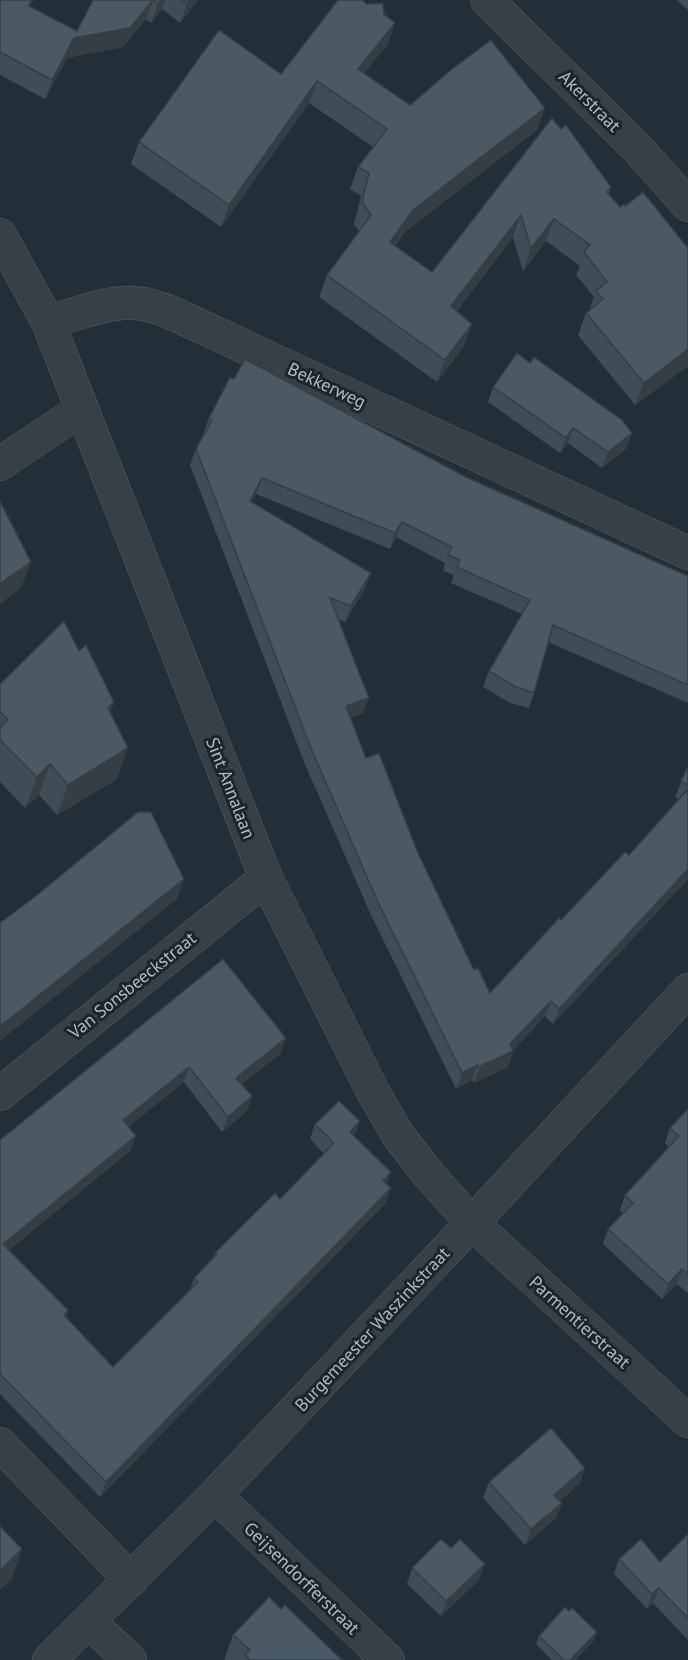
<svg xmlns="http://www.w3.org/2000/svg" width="688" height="1660" font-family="'PT Sans',sans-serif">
	<rect width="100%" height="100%" fill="#222f38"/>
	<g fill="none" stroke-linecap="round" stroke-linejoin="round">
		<defs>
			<g id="minor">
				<path d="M487,0L638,149L688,205"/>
				<path d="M0,235L48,322L266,878L372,1090L398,1135L429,1175L472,1223L688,1421"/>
				<path d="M48,322C75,315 107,301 136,303C149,304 160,308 172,313L688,553"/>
				<path d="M0,464L82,409"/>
				<path d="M0,1094L266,878"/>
				<path d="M0,1444L131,1580"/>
				<path d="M215,1495L388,1660"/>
				<path d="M89,1622L130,1660"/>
				<path d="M49,1660L215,1495L472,1223L688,990"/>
			</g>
		</defs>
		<use href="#minor" stroke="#535e66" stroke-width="34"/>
		<use href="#minor" stroke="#364049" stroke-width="33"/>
	</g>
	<g fill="#404d56">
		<path d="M0,0H33L30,6L77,31L93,0H198L180,23L162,9L151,23L146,19L123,47L67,58L45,99L0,75Z"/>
		<path d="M677,0H688V10Z"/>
		<path d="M367,4L384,14L395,23L387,45L364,73L410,105L537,130L405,232L395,246L432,272L561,129L611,187L609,194L688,366L635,405L578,335L586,313L589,311L594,297L576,275L580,266L546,241L523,271L513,237L457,311L472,324L464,346L437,382L319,297L327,275L359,231L354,224L361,196L350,189L358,167L373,147L309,103L221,227L131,164L139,142L281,74Z"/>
		<path d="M234,379L466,477L688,576V703L548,642L534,693L529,708L510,703L483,687L489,671L522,614L451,583L454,575L443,571L445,563L396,537L390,549L256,494L252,502L371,573L365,589L345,622L338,619L363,713L350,718L366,758L418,853L474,970L490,993L561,920L629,855L679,799L675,797L688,766V879L553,1024L545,1016L513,1051L508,1067L474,1083L472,1080L456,1089L371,915L304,762L190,465L196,449L204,434H203L209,418Z"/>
		<path d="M493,387L627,448L602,468L568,443L560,453L488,402Z"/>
		<path d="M79,651L114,702L110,713L117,779L57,815L39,795L25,808L0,782V684Z"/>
		<path d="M223,959L281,1053L242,1084L252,1096L247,1111L222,1132L184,1082L128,1127L136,1136L130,1151L9,1250L68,1310L66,1317L113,1367L190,1290L194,1278L214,1257L215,1253L280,1199L324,1154L310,1139L315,1124L360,1121L354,1136L387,1184L386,1203L100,1497L0,1394V1140Z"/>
		<path d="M688,1109V1293L677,1284L662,1299L603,1244L608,1229L623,1213L620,1210L625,1195L669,1147L665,1143L670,1128Z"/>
		<path d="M489,1482L580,1483L560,1501L562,1503L556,1518L525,1545L483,1498Z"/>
		<path d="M688,1534V1640L653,1603L647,1609L614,1574L619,1559L660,1562Z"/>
		<path d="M451,1548L479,1580L441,1616L407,1584L412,1568Z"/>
		<path d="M281,1609L342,1660H224L233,1635Z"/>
		<path d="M569,1611L597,1632L594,1640L575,1660H552L536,1644L539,1636Z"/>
	</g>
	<g fill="#343e46">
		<path d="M153,0L146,19L123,47L67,58L45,99L52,80L74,38Z"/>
		<path d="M161,0H165L162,9L151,23L158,4Z"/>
		<path d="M190,0H198L180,23L187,4Z"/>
		<path d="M395,23L387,45L350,91L358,69Z"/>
		<path d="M317,81L309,103L221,227L229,205Z"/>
		<path d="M545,108L537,130L405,232L382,264L390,242L413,210Z"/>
		<path d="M521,215L513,237L443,329L451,306Z"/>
		<path d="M554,219L546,241L523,271L531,248Z"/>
		<path d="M472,324L464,346L437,382L445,360Z"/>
		<path d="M688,349V366L635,405L644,383Z"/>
		<path d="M573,428L568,443L560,453L566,438Z"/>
		<path d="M632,433L627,448L602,468L608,452Z"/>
		<path d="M262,478L256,494L244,517L250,501Z"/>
		<path d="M402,522L396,537L390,549L395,533Z"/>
		<path d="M31,562L21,588L0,604V584Z"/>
		<path d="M371,573L365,589L345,622L351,606Z"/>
		<path d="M369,698L363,713L340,722L346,706Z"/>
		<path d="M114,702L103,733L108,708Z"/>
		<path d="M128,748L117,779L57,815L68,785Z"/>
		<path d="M50,764L39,795L25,808L37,777Z"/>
		<path d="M688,869V879L553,1024L559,1009Z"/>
		<path d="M184,879L177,899L0,1041V1025Z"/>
		<path d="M551,1001L545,1016L513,1051L508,1067L474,1083L479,1067L510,1044Z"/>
		<path d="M286,1038L281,1053L231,1093L236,1078Z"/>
		<path d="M478,1065L472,1080L456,1089L462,1073Z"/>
		<path d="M189,1067L184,1082L118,1135L123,1120Z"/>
		<path d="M252,1096L247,1111L222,1132L228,1117Z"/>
		<path d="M360,1121L354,1136L350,1132Z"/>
		<path d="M136,1136L130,1151L0,1257L3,1244Z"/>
		<path d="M391,1172L386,1187L383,1181Z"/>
		<path d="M391,1188L386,1203L100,1497L106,1482Z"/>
		<path d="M682,1269L677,1284L662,1299L668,1284Z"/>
		<path d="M585,1468L580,1483L549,1511L554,1495Z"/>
		<path d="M562,1503L556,1518L525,1545L531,1529Z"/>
		<path d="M22,1549L12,1579L0,1590V1571Z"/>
		<path d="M485,1564L479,1580L441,1616L446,1601Z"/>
		<path d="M659,1588L653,1603L647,1609L652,1594Z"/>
		<path d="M597,1632L594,1640L575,1660H570Z"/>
	</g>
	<g fill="#4a5964" stroke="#343e46" stroke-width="1.5">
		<path d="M0,0H32L29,6L77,31L93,0H161L158,4L153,0L130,28L74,38L52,80L0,52Z"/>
		<path d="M182,0H190L187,4Z"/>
		<path d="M338,0H362L367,4L383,3L384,14L395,23L358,69L410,105L452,69L491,40L545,108L413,210L390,242L432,272L552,118L561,129L566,125L611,187L607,192L620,207L624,204L625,206L643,192L688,248V349L644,383L586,313L603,299L596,291L607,282L584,252L590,245L554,219L531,248L521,215L451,306L472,324L445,360L327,275L371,215L362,202L369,173L358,167L387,129L317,81L229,205L139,142L219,30L281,74Z"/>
		<path d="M517,353L530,363L534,357L622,420L632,433L608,452L573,428L566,438L493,387Z"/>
		<path d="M245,359L466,477L688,576V685L553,625L534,693L516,687L489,671L530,600L457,567L460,560L448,555L452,547L402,522L395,533L262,478L250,501L371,573L351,606L330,598L369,698L346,706L366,758L379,753L418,853L474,970L478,968L490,993L559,918L561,920L625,852L629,855L688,789V869L559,1009L551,1001L510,1044L513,1051L479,1067L478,1065L462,1073L377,900L310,746L196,449L212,420L209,418L230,377L234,379Z"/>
		<path d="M0,501L31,562L0,584Z"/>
		<path d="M64,621L79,651L86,645L114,702L108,708L128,748L68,785L50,764L37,777L0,740V728L8,719L0,712V684Z"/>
		<path d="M688,766V785L681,781Z"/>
		<path d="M138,812H151L184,879L7,1021L0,1025V923L37,895Z"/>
		<path d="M223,959L286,1038L236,1078L252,1096L228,1117L189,1067L123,1120L136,1136L3,1244L68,1310L64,1315L113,1367L198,1282L194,1278L217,1254L215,1253L275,1193L280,1199L334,1143L315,1124L339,1101L360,1121L350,1132L391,1172L383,1181L391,1188L106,1482L0,1374V1140Z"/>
		<path d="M688,1109V1274L682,1269L668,1284L608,1229L633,1203L625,1195L679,1136L670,1128Z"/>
		<path d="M551,1428L585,1468L554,1495L562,1503L531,1529L489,1482Z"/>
		<path d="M0,1526L22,1549L0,1571Z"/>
		<path d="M688,1534V1618L659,1588L652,1594L619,1559L641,1539L660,1562Z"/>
		<path d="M441,1539L451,1548L460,1539L485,1564L446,1601L412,1568Z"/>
		<path d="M269,1597L281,1609L285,1605L342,1660H250L245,1655L250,1650L233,1635Z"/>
		<path d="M565,1607L569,1611L572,1608L597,1632L570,1660H564L539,1636Z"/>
	</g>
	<g text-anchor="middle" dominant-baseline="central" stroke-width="6" stroke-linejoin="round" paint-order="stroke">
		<g font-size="18" fill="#b0bbc5" stroke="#1b252d">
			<text transform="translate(590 101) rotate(45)">Akerstraat</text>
			<text transform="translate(327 385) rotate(25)">Bekkerweg</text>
			<text transform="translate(231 788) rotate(69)">Sint Annalaan</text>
			<text transform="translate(132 985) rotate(-39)">Van Sonsbeeckstraat</text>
			<text transform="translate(580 1322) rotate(42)">Parmentierstraat</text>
			<text transform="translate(372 1329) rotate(-47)">Burgemeester Waszinkstraat</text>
			<text transform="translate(302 1578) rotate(44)">Geijsendorfferstraat</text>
		</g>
	</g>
</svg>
